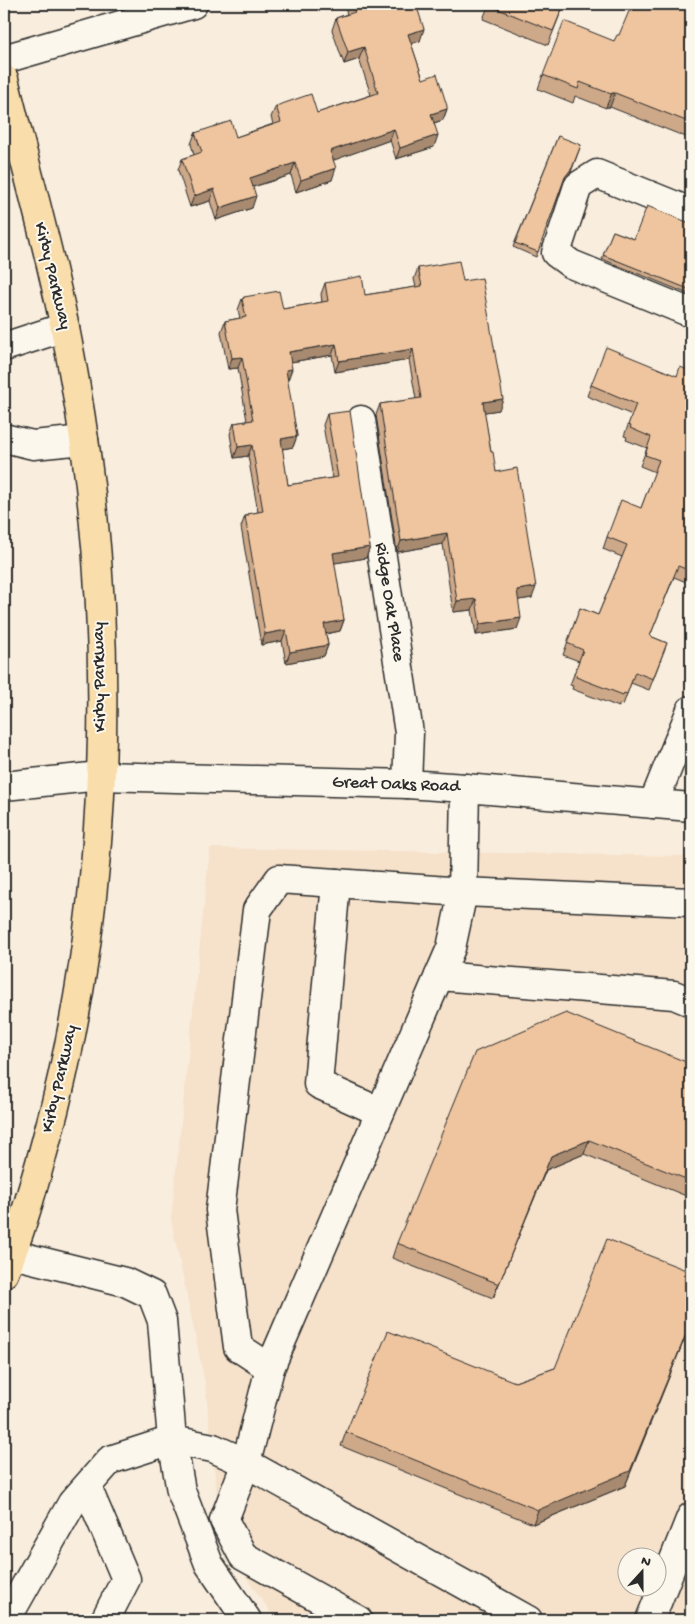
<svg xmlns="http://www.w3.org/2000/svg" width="695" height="1624" font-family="'Gochi Hand',sans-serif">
	<rect width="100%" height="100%" fill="#f9eddd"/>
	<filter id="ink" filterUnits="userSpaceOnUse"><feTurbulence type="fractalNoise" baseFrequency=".02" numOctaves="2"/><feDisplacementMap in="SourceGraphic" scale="10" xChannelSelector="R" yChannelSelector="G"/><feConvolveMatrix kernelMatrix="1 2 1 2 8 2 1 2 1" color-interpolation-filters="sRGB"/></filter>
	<g filter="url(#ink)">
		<path fill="#f6e1ca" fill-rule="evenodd" d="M210,848L683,856L691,858V1620H276L222,1542L205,1383L171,1219ZM628,1556H658V1586H628Z"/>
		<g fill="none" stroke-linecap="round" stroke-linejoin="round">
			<defs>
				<g id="minor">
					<path d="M4,59L193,4"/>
					<path d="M691,212L597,174L578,186L556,253L571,264L691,313"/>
					<path d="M4,347L65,327"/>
					<path d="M361,420L409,733L407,784"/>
					<path d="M4,438L33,445L84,440"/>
					<path d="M4,786L100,776L407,784L465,788L691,807"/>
					<path d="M653,804L691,710"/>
					<path d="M336,883L318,1084L380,1112"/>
					<path d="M439,976L674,995L691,1002"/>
					<path d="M4,1252L125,1282L152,1295L162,1321L172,1440L181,1491L209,1564L247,1620"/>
					<path d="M270,1368L451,948L463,892L465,788"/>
					<path d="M87,1487L126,1579L105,1620"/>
					<path d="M6,1620L72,1503L110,1460L172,1440L213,1448L246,1463L528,1620"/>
					<path d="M358,1620L243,1556L224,1520L246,1463L270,1368L238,1347L220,1210L257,910L279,879L463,892L691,902"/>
					<path d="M650,1620L691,1517"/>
				</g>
				<path id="major" d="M4,79C29,180 58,280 75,382C118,629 112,904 45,1145C33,1188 21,1232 4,1273"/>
			</defs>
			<use href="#minor" stroke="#2b2b2b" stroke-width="31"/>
			<use href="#major" stroke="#2b2b2b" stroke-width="31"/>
			<use href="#minor" stroke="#fbf7ec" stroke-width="28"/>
			<use href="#major" stroke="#f9ddab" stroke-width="28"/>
		</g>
		<g fill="#cea989" stroke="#2b2b2b">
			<path d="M344,4H416L420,41L411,43L423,79L447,109L443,120L434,123V147L396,159L390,140L333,160L332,180L296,192L291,175L253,187L252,208L216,220L210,201L190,207L178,170L182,159L194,155L191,144L195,133L236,137L273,124L271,117L276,106L317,113L371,95L359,59L344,64L332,30L336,18L347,14Z"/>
			<path d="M489,4H564L548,45L483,19Z"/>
			<path d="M691,4V139L610,107H606V108L575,96L573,103L538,89L543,75L614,41L619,35Z"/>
			<path d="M558,136L571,172L563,181L536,257L513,247Z"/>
			<path d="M687,222L691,223V295L602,259L613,231L634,239Z"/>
			<path d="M418,268L463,281L499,410L484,412L491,452L496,472L532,598L518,600L517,629L476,635L472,610L453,612L443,544L397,552L376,415L380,404L416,399L409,360L335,372L332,355L291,362L288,380L287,381L297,436L293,447L282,449L288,485L332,478L323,425L327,414L370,547L366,558L334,563L344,620L340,631L326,634L328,645L324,656L286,663L282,641L261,645L241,527L245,516H247L248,514L258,512L248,456L234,458L230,434L234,423L247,421L238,368L228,369L221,332L225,321L240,318L238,310L242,299L244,297L283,309L322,302L321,294L325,283L365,295L416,287L414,279Z"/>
			<path d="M691,371V584L674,577L650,636L667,643L649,690L631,683L623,705L619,704V707L572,689L573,686L570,685L579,661L563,655L580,608L598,615L622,557L603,549L607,537L641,508L655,472L640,466L647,448L626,440L627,437L624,436L632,415L587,396L591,385L677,376Z"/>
			<path d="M691,1064V1198L584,1154L546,1170L493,1298L392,1258L397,1243Z"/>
			<path d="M691,1272V1323L625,1486L533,1524L341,1446L346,1432L515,1382L555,1368Z"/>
		</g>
		<g fill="#a78a6f" stroke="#2b2b2b">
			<path d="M424,29L420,41L404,46L408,34Z"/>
			<path d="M364,47L359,59L344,64L348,52Z"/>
			<path d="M612,93H615L610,107H606Z"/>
			<path d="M447,109L443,120L427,125L431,114Z"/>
			<path d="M394,129L390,140L326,163L330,151Z"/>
			<path d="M438,135L434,147L396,159L400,148Z"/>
			<path d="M581,145L571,172L563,181Z"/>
			<path d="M295,163L291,175L246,189L250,178Z"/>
			<path d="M336,168L332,180L296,192L301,180Z"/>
			<path d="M214,189L210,201L190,207L194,196Z"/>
			<path d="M256,196L252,208L216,220L220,208Z"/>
			<path d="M336,344L332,355L285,363L289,352Z"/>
			<path d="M413,349L409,360L335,372L339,361Z"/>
			<path d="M242,357L238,368L228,369L232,358Z"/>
			<path d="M292,369L288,380L282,381L286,370Z"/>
			<path d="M503,399L499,410L479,413L483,402Z"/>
			<path d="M297,436L293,447L277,450L281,439Z"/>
			<path d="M252,445L248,456L234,458L238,447Z"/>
			<path d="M447,533L443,544L397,552L401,541Z"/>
			<path d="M370,547L366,558L329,564L333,553Z"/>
			<path d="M536,587L532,598L513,601L517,590Z"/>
			<path d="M476,599L472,610L453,612L457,601Z"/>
			<path d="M521,618L517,629L476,635L480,624Z"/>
			<path d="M344,620L340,631L320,635L324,624Z"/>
			<path d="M286,630L282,641L261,645L265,634Z"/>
			<path d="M328,645L324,656L286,663L290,652Z"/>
			<path d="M589,1140L584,1154L546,1170L493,1298L551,1156Z"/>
			<path d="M691,1322L625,1486L533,1524L538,1510Z"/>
		</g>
		<g fill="#efc59f" stroke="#2b2b2b">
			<path d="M352,4H416L424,29L408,34L423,79L437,74L447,106V109L431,114L438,135L400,148L394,129L330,151L336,168L333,169L301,180L295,163L250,178L256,196L220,208L214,189L194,196L182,159L202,152L195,133L231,121L236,137L281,122L276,106L308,95L311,94L317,113L378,93L364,47L348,52L336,18L355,12Z"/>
			<path d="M489,4H564L553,31L488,5Z"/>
			<path d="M632,4H691V123L615,93H612L611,94L580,82L578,89L543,75L564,21L614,41L617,35H619Z"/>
			<path d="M558,136L581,145L572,168L565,177L538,252L515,243Z"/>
			<path d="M647,206L687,222L691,223V290L603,255L613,231L634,239Z"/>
			<path d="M459,261L463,281L482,278L503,399L483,402L491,452H493L496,472L517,468L536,587L517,590L521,618L480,624L476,599L457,601L447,533L401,541L380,404L421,398L413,349L339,361L336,344L289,352L292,369L286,370L297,436L281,439L288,485L338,477L327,414L350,411L370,547L333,553L344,620L324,624L328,645L290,652L286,630L265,634L245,516H248V514L263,511L252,445L238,447L234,423L253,420L242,357L232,358L225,321L246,317L242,299L244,298V297L279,291L283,309L328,301L325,283L362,276L365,295L422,286L418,268Z"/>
			<path d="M606,347L677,376L680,367L691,371V571L678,566L650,636L667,643L653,679L635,672L627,694L624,693L623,695L576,677L577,675L574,674L583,650L567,643L580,608L598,615L627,545L607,537L621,500L641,508L659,460L645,455L651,437L630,428L631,426L628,425L636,404L591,385Z"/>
			<path d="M566,1013L691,1064V1181L589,1140L551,1156L499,1284L397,1243L475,1052Z"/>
			<path d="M607,1239L691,1272V1322L630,1471L538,1510L346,1432L388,1331L515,1382L555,1368Z"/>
		</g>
	</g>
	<g text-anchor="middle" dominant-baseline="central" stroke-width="4" stroke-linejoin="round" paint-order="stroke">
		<g font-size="18" fill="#2b2b2b" stroke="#fbf7ec">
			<text transform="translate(52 276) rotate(76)">Kirby Parkway</text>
			<text transform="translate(389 602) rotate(81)">Ridge Oak Place</text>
			<text transform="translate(100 677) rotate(-91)">Kirby Parkway</text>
			<text transform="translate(396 785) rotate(2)">Great Oaks Road</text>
			<text transform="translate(60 1079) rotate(-77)">Kirby Parkway</text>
		</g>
	</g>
	<rect width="695" height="1624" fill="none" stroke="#fbf7ec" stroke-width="20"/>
	<rect x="10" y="10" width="675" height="1604" fill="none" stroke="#2b2b2b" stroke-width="2" filter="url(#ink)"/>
	<g transform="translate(642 1572) rotate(21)"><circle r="24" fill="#fbf7ec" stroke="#a8a59f"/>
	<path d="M0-4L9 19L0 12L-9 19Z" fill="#2b2b2b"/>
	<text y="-8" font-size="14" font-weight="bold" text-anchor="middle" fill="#2b2b2b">N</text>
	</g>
</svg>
